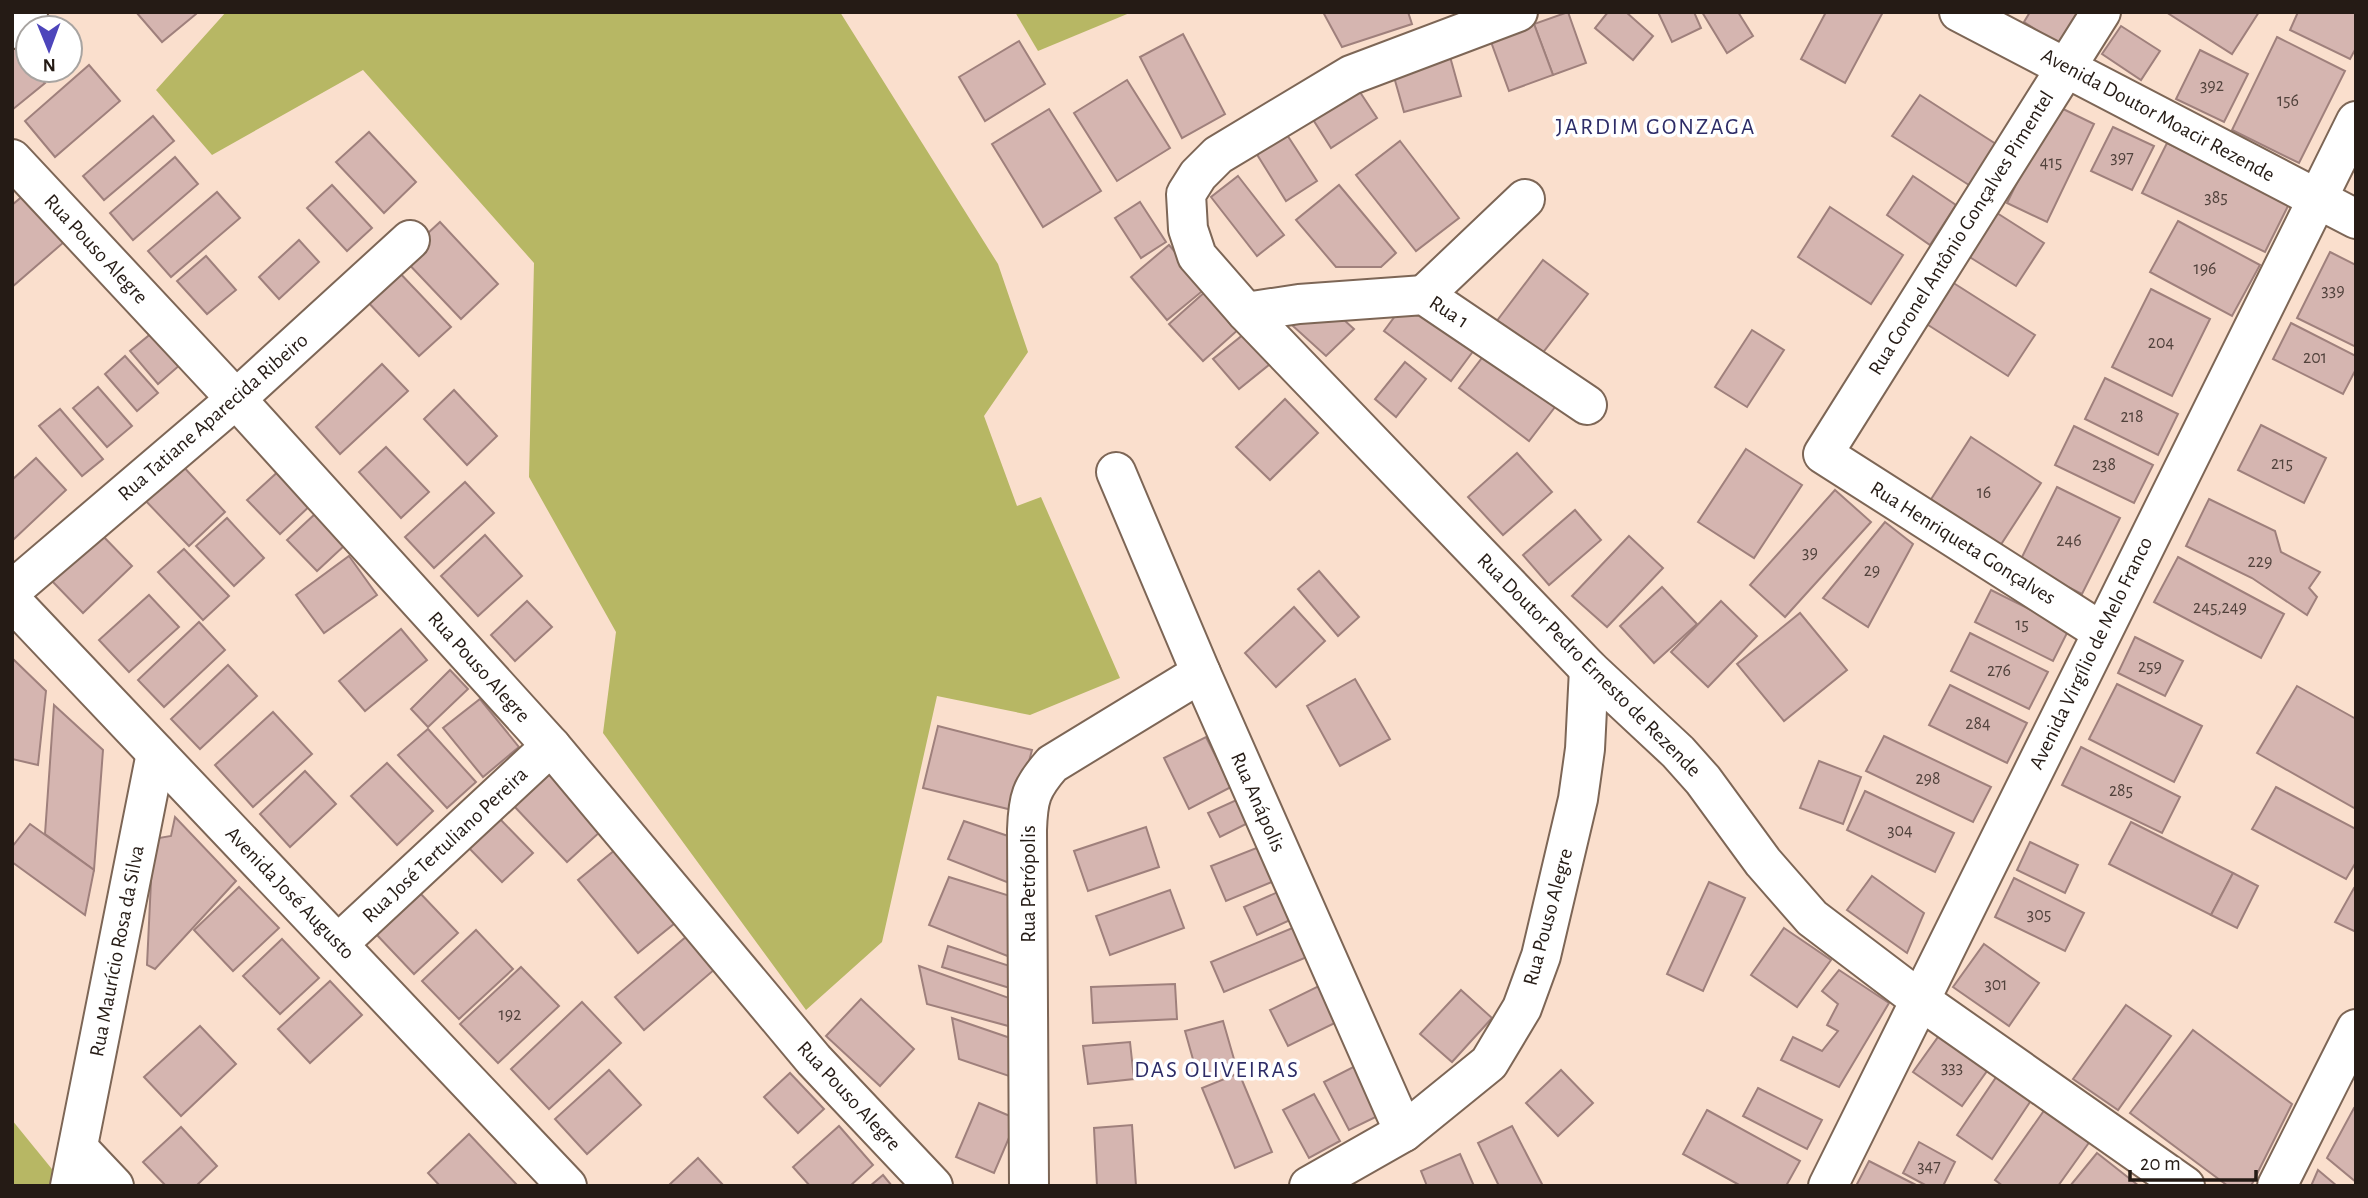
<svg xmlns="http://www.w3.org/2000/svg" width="2368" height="1198" font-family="'Alegreya Sans',sans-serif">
	<rect width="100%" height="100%" fill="#fadfcd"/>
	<g fill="#b7b764">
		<path d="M226,12H840L998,264L1028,352L984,416L1017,506L1041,497L1120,678L1030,715L937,696L882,942L806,1010L603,733L616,632L529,477L534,263L363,70L212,155L156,90Z"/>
		<path d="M1015,12H1132L1038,51Z"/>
		<path d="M12,1120L60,1179L58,1186H12Z"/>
	</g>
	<g fill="#d5b5b0" stroke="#9f807c" stroke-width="2">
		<path d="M136,12H195L196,14L162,42Z"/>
		<path d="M1323,12H1408L1412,24L1342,47Z"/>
		<path d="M1568,12L1586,63L1553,75L1534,24Z"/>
		<path d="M1608,12H1626L1653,36L1633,60L1595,28Z"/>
		<path d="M1658,12H1694L1701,28L1672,42Z"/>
		<path d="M1702,12H1738L1753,36L1727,53Z"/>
		<path d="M1826,12H1883L1845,83L1801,59Z"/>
		<path d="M2030,12H2082L2060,45L2024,22Z"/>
		<path d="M2166,12H2259L2232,54Z"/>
		<path d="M2298,12H2356V48L2350,59L2290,30Z"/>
		<path d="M1534,24L1553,75L1509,91L1490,39Z"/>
		<path d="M2121,26L2160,51L2141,80L2102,54Z"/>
		<path d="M1183,34L1225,114L1182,138L1140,57Z"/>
		<path d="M2277,37L2345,71L2299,163L2232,130Z"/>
		<path d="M1019,41L1045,84L985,121L959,77Z"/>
		<path d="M14,47L28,63V70H34L45,83L12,110V49Z"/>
		<path d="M2200,50L2248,74L2224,122L2176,99Z"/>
		<path d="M1449,53L1461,96L1404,112L1392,70Z"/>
		<path d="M89,65L120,101L55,157L25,121Z"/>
		<path d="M1127,80L1170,148L1117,181L1074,113Z"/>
		<path d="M1352,80L1377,118L1331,148L1307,110Z"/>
		<path d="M1920,95L1999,146L1972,187L1892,136Z"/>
		<path d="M2055,105L2094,124L2047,222L2007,203Z"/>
		<path d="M1049,109L1101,191L1043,227L992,144Z"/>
		<path d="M153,116L174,141L104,200L83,176Z"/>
		<path d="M1278,121L1317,181L1286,201L1248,140Z"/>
		<path d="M2113,127L2154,146L2132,190L2091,171Z"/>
		<path d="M369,132L416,182L384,213L336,162Z"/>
		<path d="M1400,141L1459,218L1416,251L1356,175Z"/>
		<path d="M2167,143L2290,202L2265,252L2142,193Z"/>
		<path d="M175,157L198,184L133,240L110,213Z"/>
		<path d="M1238,176L1284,235L1257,256L1211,197Z"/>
		<path d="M1913,176L1956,205L1930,245L1887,215Z"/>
		<path d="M332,185L372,228L347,251L307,208Z"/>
		<path d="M1339,185L1396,253L1381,267H1336L1296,220Z"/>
		<path d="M217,192L240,218L171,277L148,251Z"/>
		<path d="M24,195L64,242L12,287V205Z"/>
		<path d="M1140,202L1166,242L1141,258L1115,218Z"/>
		<path d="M1830,207L1903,255L1871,304L1798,257Z"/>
		<path d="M1997,213L2044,243L2016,286L1968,256Z"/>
		<path d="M2178,221L2260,265L2232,316L2150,272Z"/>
		<path d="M440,222L498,284L461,319L402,257Z"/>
		<path d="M299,240L319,262L279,299L259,277Z"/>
		<path d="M1169,245L1206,288L1167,320L1131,277Z"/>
		<path d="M2330,252L2356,265V347L2297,318Z"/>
		<path d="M206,256L236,290L207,314L177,281Z"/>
		<path d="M1543,260L1588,294L1541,355L1496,322Z"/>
		<path d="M396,269L451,327L419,356L364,298Z"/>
		<path d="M1952,282L2035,335L2008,376L1925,323Z"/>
		<path d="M2151,289L2210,319L2172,396L2112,367Z"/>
		<path d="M1206,291L1240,328L1203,361L1169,324Z"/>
		<path d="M1407,300L1474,350L1451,381L1384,331Z"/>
		<path d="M1332,309L1354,329L1326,356L1293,326L1308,313Z"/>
		<path d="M2291,323L2356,356V369L2343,394L2273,359Z"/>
		<path d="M1752,330L1784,350L1747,407L1715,387Z"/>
		<path d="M153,332L181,364L158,384L130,351Z"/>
		<path d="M1244,334L1270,364L1239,389L1213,359Z"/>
		<path d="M1485,354L1555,407L1529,441L1459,388Z"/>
		<path d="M125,356L158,393L137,411L105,374Z"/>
		<path d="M1405,362L1426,379L1396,417L1375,399Z"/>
		<path d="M382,364L408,391L340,454L316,427Z"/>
		<path d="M2105,378L2178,414L2158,455L2085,419Z"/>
		<path d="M98,387L132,426L107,447L73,408Z"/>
		<path d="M454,390L497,436L467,465L424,419Z"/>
		<path d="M1285,399L1318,433L1270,480L1236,447Z"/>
		<path d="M60,409L103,459L82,476L39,426Z"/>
		<path d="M2261,425L2326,458L2304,503L2238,470Z"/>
		<path d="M2074,426L2153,465L2134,503L2055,465Z"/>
		<path d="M1971,437L2041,483L1998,549L1928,504Z"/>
		<path d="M386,447L429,492L401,518L359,472Z"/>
		<path d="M1746,449L1802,485L1754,558L1698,522Z"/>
		<path d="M1517,453L1552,492L1503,535L1468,497Z"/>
		<path d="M36,458L66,490L13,540L12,480Z"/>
		<path d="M181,464L225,512L189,546L143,498Z"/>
		<path d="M282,468L314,502L280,534L247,500Z"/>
		<path d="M465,482L494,513L434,568L405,537Z"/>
		<path d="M2057,487L2120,518L2082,594L2019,563Z"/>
		<path d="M1835,490L1871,522L1785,617L1750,585Z"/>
		<path d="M2209,499L2275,531L2281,552L2320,572L2309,588L2317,597L2307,615L2252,578L2186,546Z"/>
		<path d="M1575,510L1601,540L1549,585L1523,555Z"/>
		<path d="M315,514L345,545L317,571L287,540Z"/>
		<path d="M227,518L264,558L234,586L196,546Z"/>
		<path d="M1885,522L1913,544L1868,627L1823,598Z"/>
		<path d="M100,533L132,566L83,613L51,580Z"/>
		<path d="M485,535L522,576L478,616L441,576Z"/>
		<path d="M1629,536L1663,568L1607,627L1572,596Z"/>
		<path d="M184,549L229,596L203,620L158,572Z"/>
		<path d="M349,556L377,595L324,633L296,595Z"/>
		<path d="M2178,557L2284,614L2261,658L2154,602Z"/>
		<path d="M1319,571L1359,617L1338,636L1298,589Z"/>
		<path d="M1662,587L1697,624L1654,663L1620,626Z"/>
		<path d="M1991,590L2069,629L2053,661L1975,622Z"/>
		<path d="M149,595L179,627L129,672L99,640Z"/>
		<path d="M527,601L552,627L515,661L491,635Z"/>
		<path d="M1721,601L1757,636L1708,687L1671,652Z"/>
		<path d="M1294,607L1325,641L1276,687L1245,653Z"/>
		<path d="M1800,613L1847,670L1784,721L1737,664Z"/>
		<path d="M199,622L225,650L164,707L138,680Z"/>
		<path d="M401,629L427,660L365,711L339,681Z"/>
		<path d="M1970,633L2048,672L2029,709L1951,671Z"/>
		<path d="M2135,637L2183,661L2165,696L2118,673Z"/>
		<path d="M12,658L46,691L38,765L12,759Z"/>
		<path d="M228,665L257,696L200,749L171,719Z"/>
		<path d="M450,670L468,689L428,727L411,709Z"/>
		<path d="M1355,679L1390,739L1340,766L1307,706Z"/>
		<path d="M2117,684L2202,726L2174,782L2089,739Z"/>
		<path d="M1950,685L2027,723L2007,763L1929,725Z"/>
		<path d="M2297,686L2356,719V809L2257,753Z"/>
		<path d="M480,699L519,747L483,777L443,728Z"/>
		<path d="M54,705L103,750L94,870L45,834Z"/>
		<path d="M273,712L312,754L253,807L215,765Z"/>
		<path d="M938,726L1032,750L1016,811L923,788Z"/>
		<path d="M428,729L476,782L447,808L398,755Z"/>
		<path d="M1884,736L1991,787L1973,822L1866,771Z"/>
		<path d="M1206,737L1231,787L1189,809L1164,758Z"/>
		<path d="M2081,747L2180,797L2162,833L2062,785Z"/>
		<path d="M1819,761L1861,777L1843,824L1800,808Z"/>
		<path d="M387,763L433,811L397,845L351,796Z"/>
		<path d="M305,771L336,804L290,847L260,814Z"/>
		<path d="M548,773L602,830L567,862L513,805Z"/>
		<path d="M2276,787L2356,829V862L2346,879L2252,829Z"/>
		<path d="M1865,791L1954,833L1935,872L1847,830Z"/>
		<path d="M1243,797L1254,820L1220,837L1208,813Z"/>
		<path d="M175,817L236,881L155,969L147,965L153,839L171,836Z"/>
		<path d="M499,818L533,853L502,882L468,847Z"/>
		<path d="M964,821L1020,840L1022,888L948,859Z"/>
		<path d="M2131,822L2233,873L2211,915L2109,864Z"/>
		<path d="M30,824L94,870L85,915L12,862V847Z"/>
		<path d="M1146,827L1159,867L1088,891L1074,851Z"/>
		<path d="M2030,842L2078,865L2065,893L2017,870Z"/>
		<path d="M1264,845L1279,879L1226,901L1211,866Z"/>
		<path d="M615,850L675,923L638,953L578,880Z"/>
		<path d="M2233,873L2258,886L2237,928L2211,915Z"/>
		<path d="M1872,876L1924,913L1907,953L1847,910Z"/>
		<path d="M949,877L1023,900L1028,964L929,925Z"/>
		<path d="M2014,878L2084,913L2065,951L1995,917Z"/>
		<path d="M1709,882L1745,898L1703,991L1667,974Z"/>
		<path d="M239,887L279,928L233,971L194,930Z"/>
		<path d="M1287,888L1299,916L1257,935L1244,907Z"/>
		<path d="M2354,888L2356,889V932L2335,922Z"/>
		<path d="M1170,890L1184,928L1110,955L1096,916Z"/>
		<path d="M419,892L458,933L414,974L375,933Z"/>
		<path d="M1302,924L1314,954L1224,992L1211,962Z"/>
		<path d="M1784,928L1831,960L1797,1007L1751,975Z"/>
		<path d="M476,930L513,969L459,1019L422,981Z"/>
		<path d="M687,936L715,969L644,1030L615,997Z"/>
		<path d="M282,939L319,978L280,1014L243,976Z"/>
		<path d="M1984,944L2039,983L2009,1026L1953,987Z"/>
		<path d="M948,946L1022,970L1016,990L942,967Z"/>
		<path d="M919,966L1023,1003V1030L927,1004Z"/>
		<path d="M521,967L559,1006L498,1063L460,1024Z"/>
		<path d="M1839,970L1889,1003L1839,1087L1781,1060L1793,1037L1822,1051L1838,1031L1827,1025L1838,1004L1822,991Z"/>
		<path d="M330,981L362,1015L310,1063L278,1029Z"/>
		<path d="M1329,981L1347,1017L1288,1046L1270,1010Z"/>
		<path d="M1175,984L1177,1019L1093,1023L1091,987Z"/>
		<path d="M1461,990L1492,1018L1452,1062L1420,1034Z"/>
		<path d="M861,999L914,1049L880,1086L826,1036Z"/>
		<path d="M582,1002L621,1043L549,1109L511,1069Z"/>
		<path d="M2126,1005L2171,1036L2118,1110L2073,1079Z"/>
		<path d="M952,1018L1022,1042L1018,1079L959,1059Z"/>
		<path d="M1223,1021L1236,1066L1198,1077L1185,1031Z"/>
		<path d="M200,1026L236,1064L181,1116L144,1077Z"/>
		<path d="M1943,1030L1992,1064L1962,1106L1913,1072Z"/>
		<path d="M2193,1030L2292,1104L2251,1186H2228L2130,1113Z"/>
		<path d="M1130,1042L1134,1079L1088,1084L1083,1046Z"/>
		<path d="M1365,1061L1390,1110L1349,1130L1324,1082Z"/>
		<path d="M609,1070L641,1105L587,1154L555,1119Z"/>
		<path d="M1561,1070L1593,1103L1558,1136L1526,1103Z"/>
		<path d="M790,1073L824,1109L798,1133L764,1097Z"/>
		<path d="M1239,1073L1272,1152L1235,1168L1202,1088Z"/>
		<path d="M1999,1073L2034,1096L1992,1159L1957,1135Z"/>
		<path d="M1758,1088L1822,1120L1807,1149L1743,1116Z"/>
		<path d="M1314,1094L1340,1141L1309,1158L1283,1110Z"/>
		<path d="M979,1103L1017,1119L994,1173L956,1157Z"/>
		<path d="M2048,1105L2093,1137L2058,1186H2003L1995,1180Z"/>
		<path d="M2354,1108L2356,1109V1182L2327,1158Z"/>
		<path d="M1707,1110L1800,1161L1786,1186H1741L1683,1154Z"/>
		<path d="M1132,1125L1136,1186H1097L1094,1128Z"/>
		<path d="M839,1126L873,1165L850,1186H810L793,1167Z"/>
		<path d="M1512,1126L1543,1186H1499L1478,1143Z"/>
		<path d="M181,1127L217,1166L196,1186H166L143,1162Z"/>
		<path d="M469,1134L518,1186H440L428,1173Z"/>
		<path d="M1919,1142L1955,1162L1943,1186H1927L1903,1173Z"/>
		<path d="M2097,1153L2139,1186H2070Z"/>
		<path d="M1460,1154L1474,1186H1427L1421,1171Z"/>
		<path d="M698,1158L724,1186H668Z"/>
		<path d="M1869,1161L1918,1186H1856Z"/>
		<path d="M2318,1170L2337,1186H2311Z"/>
		<path d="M883,1175L892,1186H870Z"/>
	</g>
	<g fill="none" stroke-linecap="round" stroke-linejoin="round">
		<defs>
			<g id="street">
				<path d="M1518,12L1351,75L1218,155L1198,175L1186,194L1188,229L1197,256L1246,312L1589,669L1678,752L1703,780L1763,862L1812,918L1920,1000L2185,1186"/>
				<path d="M1959,12L2356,219"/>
				<path d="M2101,12L1823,454L2102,632"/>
				<path d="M12,29L28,16"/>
				<path d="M12,159L236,399L551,746L814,1060L933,1186"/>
				<path d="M1424,295L1525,199"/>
				<path d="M1246,312L1299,304L1424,295L1587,405"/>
				<path d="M1116,472L1201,673L1404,1132"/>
				<path d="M12,590L236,399L410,240"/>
				<path d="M12,601L567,1186"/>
				<path d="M338,944L551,746"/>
				<path d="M78,1148L114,1186"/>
				<path d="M70,1186L156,753"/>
				<path d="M1029,1186L1027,830C1028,798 1031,788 1052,764L1201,673"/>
				<path d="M1309,1186L1404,1132L1489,1063L1522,1008L1541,956L1578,799L1585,749L1589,669"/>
				<path d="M1828,1186L2356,121"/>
				<path d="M2277,1186L2356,1029"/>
			</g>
		</defs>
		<use href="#street" stroke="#7d6656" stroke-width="42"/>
		<use href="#street" stroke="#fff" stroke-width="38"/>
	</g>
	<g text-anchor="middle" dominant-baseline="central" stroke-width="7" stroke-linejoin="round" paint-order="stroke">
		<g font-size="18" fill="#51423c">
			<text x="2212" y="86">392</text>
			<text x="2288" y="101">156</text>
			<text x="2122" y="158">397</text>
			<text x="2051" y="163">415</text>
			<text x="2216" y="198">385</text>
			<text x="2205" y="269">196</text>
			<text x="2333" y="291">339</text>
			<text x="2161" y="343">204</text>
			<text x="2315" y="358">201</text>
			<text x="2132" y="417">218</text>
			<text x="2282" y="464">215</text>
			<text x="2104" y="465">238</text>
			<text x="1984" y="493">16</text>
			<text x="2069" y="541">246</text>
			<text x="1810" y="553">39</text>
			<text x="2260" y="562">229</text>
			<text x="1872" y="571">29</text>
			<text x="2220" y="608">245,249</text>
			<text x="2022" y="625">15</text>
			<text x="2150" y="667">259</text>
			<text x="1999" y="671">276</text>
			<text x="1978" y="724">284</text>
			<text x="1928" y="779">298</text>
			<text x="2121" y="791">285</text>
			<text x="1900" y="831">304</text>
			<text x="2039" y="915">305</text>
			<text x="1996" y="985">301</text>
			<text x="510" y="1015">192</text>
			<text x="1952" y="1068">333</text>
			<text x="1929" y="1167">347</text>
		</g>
		<g font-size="21" fill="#251b15" stroke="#fff">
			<text transform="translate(2158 115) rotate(28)">Avenida Doutor Moacir Rezende</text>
			<text transform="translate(1961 233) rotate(-58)">Rua Coronel Antônio Gonçalves Pimentel</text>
			<text transform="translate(96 249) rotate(47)">Rua Pouso Alegre</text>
			<text transform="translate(1449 312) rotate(33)">Rua 1</text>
			<text transform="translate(213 417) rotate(-41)">Rua Tatiane Aparecida Ribeiro</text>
			<text transform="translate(1963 543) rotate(32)">Rua Henriqueta Gonçalves</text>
			<text transform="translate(2091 653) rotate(-64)">Avenida Virgílio de Melo Franco</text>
			<text transform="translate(1589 665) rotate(45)">Rua Doutor Pedro Ernesto de Rezende</text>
			<text transform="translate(479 667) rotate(48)">Rua Pouso Alegre</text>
			<text transform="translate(1258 802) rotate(66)">Rua Anápolis</text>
			<text transform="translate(445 845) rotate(-43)">Rua José Tertuliano Pereira</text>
			<text transform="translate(1028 884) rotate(-90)">Rua Petrópolis</text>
			<text transform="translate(290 893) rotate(46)">Avenida José Augusto</text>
			<text transform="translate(1548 917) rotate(-75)">Rua Pouso Alegre</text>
			<text transform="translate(117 951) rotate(-79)">Rua Maurício Rosa da Silva</text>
			<text transform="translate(849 1096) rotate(47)">Rua Pouso Alegre</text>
		</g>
		<g font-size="23" letter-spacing="2" fill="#2d2c67" stroke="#fff">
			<text x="1656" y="127">JARDIM GONZAGA</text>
			<text x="1217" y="1070">DAS OLIVEIRAS</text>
		</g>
	</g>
	<rect width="2368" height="1198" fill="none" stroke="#251b15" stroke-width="28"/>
	<g transform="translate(49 49) rotate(179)"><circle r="33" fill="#ffffff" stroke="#a8a4a1" stroke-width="2"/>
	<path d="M0-5L12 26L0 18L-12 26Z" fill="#4d45bb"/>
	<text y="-10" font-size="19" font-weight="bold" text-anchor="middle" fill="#251b15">N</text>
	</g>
	<path d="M2130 1170v10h126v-10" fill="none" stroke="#251b15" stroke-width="3.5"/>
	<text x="2140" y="1170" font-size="21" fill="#251b15" stroke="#ffffff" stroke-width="5" paint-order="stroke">20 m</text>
</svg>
